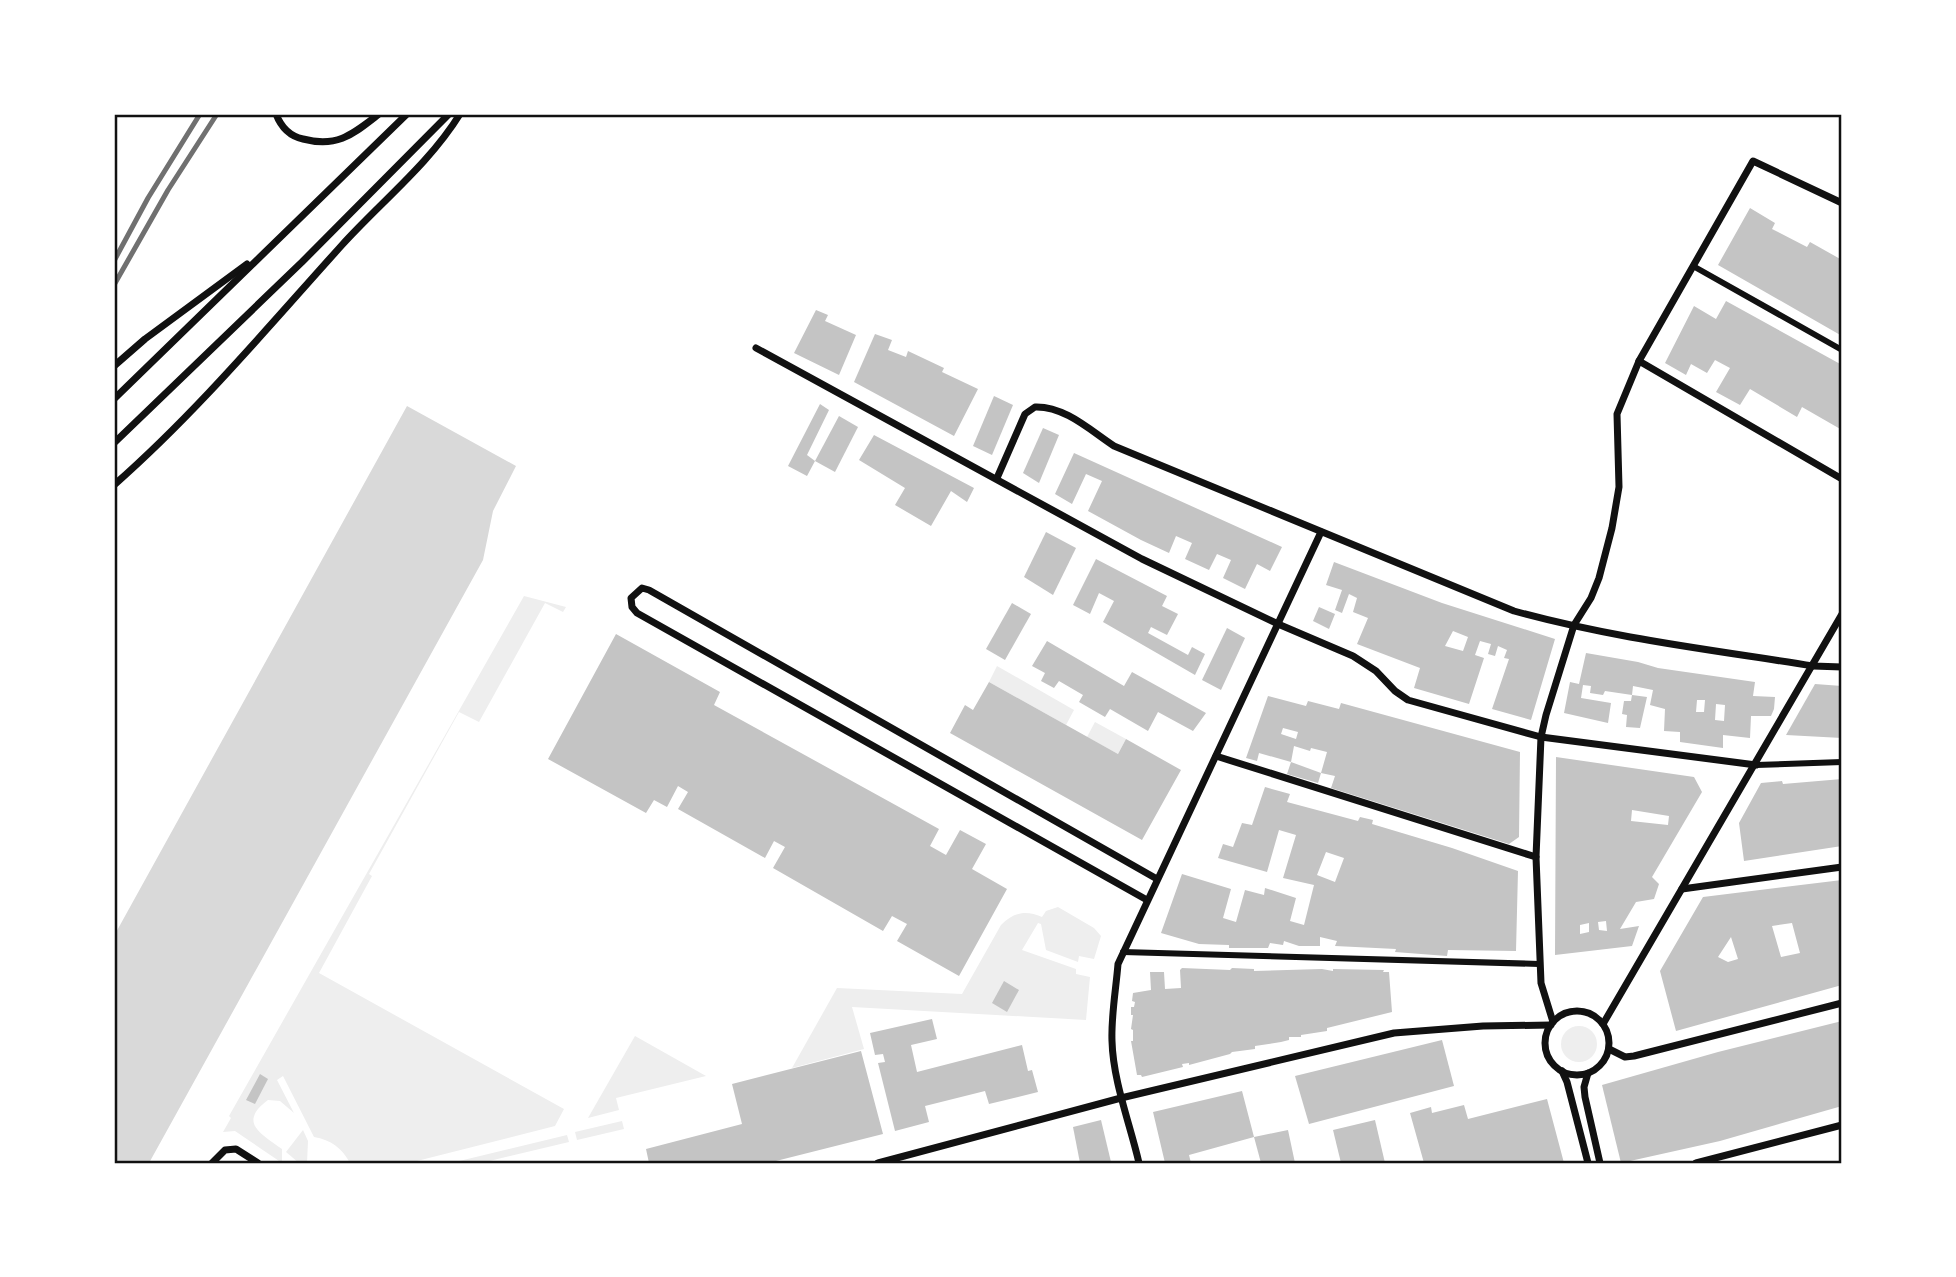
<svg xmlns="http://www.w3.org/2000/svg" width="1956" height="1277" font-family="Lato,sans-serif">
	<rect width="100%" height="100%" fill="#fff"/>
	<g fill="#eee">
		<path d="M524,596L566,607L563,612L545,603L479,722L459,712L369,874L372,876L319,973L564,1109L555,1126L409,1163H350C342,1148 331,1140 314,1137L283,1076L277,1080L294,1113L280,1101L268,1100C237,1123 262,1134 282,1149V1163L235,1131L223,1132L231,1118L229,1116Z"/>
		<path d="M997,666L1074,710L1066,725L989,682Z"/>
		<path d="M1095,722L1126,739L1118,754L1087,737Z"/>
		<path d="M1058,907L1094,928L1101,936L1094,959L1079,956L1078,962L1046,950L1041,924L1038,923L1022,950L1076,969V974L1090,977L1086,1020L852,1007L864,1049L792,1068L837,988L962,994L1001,925C1014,912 1026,910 1042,917L1046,911Z"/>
		<circle cx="1579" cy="1044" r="18"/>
		<path d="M635,1036L706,1076L616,1098L619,1110L588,1118Z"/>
		<path d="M622,1121L624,1129L577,1140L575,1132Z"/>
		<path d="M303,1130L308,1141L307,1163H299L286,1152Z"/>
		<path d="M567,1135L569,1142L481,1163H451Z"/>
	</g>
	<path fill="#d9d9d9" d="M407,406L516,466L493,511L483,560L149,1163H114V936Z"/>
	<g fill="#c4c4c4" fill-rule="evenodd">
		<path d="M1750,208L1775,223L1772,229L1807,247L1810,242L1842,260V336L1718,265Z"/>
		<path d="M1726,301L1842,365V430L1802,407L1797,417L1750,389L1740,405L1716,392L1730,368L1715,360L1707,373L1691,364L1686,375L1665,363L1694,306L1716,319Z"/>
		<path d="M816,310L828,315L825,321L856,335L839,375L794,353Z"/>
		<path d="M875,334L892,340L888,350L906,357L908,351L944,368L942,372L978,389L954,436L854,382Z"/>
		<path d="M994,396L1013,405L992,455L973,446Z"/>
		<path d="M820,404L829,410L807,455L815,461L807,476L788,466Z"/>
		<path d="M839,416L858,427L835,472L815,461Z"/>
		<path d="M1043,428L1059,435L1039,483L1023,473Z"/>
		<path d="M874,435L974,488L967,502L951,491L931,526L895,505L905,488L859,460Z"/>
		<path d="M1074,453L1282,547L1270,571L1257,564L1245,589L1223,578L1231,560L1217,554L1209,570L1185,559L1192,543L1176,536L1169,553L1141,540L1088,511L1102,481L1086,474L1072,504L1055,494Z"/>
		<path d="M1046,532L1076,548L1053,595L1024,577Z"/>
		<path d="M1096,559L1167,596L1162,606L1178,614L1167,635L1151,627L1148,633L1188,655L1192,647L1205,654L1195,675L1103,622L1114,601L1099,593L1090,614L1073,605Z"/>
		<path d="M1334,562L1442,603L1555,639L1531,720L1492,709L1509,659L1504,658L1507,650L1498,646L1495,656L1488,654L1491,644L1480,641L1475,655L1484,658L1469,704L1414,688L1420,668L1357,644L1368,618L1353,612L1357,598L1349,594L1342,613L1335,610L1342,590L1326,585ZM1453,631L1468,637L1463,651L1445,646Z"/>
		<path d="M1012,603L1031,614L1005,660L986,649Z"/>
		<path d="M1319,607L1335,614L1329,629L1313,621Z"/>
		<path d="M1227,628L1245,638L1221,690L1202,680Z"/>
		<path d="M616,634L720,692L714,705L939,829L930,846L946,855L960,830L986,844L972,869L1007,889L959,976L897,941L907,924L892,916L883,931L773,868L785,847L774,841L765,858L678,809L688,792L678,786L667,807L654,800L646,813L548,759Z"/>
		<path d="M1047,641L1124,686L1132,672L1206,713L1193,731L1158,712L1148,731L1110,709L1105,717L1079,702L1083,695L1059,681L1054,688L1041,681L1045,673L1032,666Z"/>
		<path d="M1586,653L1638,662L1658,668L1755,682L1753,696L1775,697L1774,709L1771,716H1751L1750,738L1723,735V748L1680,742V732L1664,731L1665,709L1650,705L1653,690L1633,686L1632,695L1605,691L1603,695L1590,693L1591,686L1583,685L1581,698L1611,703L1608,723L1564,713L1570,682L1579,684ZM1697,700H1705L1704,712H1696ZM1716,704L1725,705L1724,721L1715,720Z"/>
		<path d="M989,682L1118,754L1126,739L1181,770L1142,840L950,733L965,705L973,710Z"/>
		<path d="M1815,684L1842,686V738L1786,735Z"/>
		<path d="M1632,695L1647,697L1640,728L1626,727L1627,715L1622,714L1624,701H1631Z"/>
		<path d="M1268,696L1306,706L1308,701L1339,709L1341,703L1520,752L1519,837L1509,844L1331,788L1335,776L1321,773L1327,752L1311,748L1310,751L1294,746L1291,762L1259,753L1257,761L1246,758ZM1283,728L1298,732L1296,739L1281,734Z"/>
		<path d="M1556,757L1694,777L1702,792L1652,877L1659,884L1654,899L1636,902L1620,929L1639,926L1632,946L1555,955ZM1632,810L1669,816L1668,825L1631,821ZM1606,921L1607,931L1599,930L1598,922ZM1589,923V932L1580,934V925Z"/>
		<path d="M1291,762L1321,773L1318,783L1287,774Z"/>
		<path d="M1842,779V846L1744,861L1739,823L1761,783L1782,781L1783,784Z"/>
		<path d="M1265,787L1290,794L1287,802L1358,821L1360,817L1373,820L1372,824L1452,848L1518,871L1516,951L1448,950L1447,956L1395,952L1396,949L1335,946L1337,941L1320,937V946H1299L1284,941L1283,945L1270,943L1268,948H1229V945L1199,944L1161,933L1182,874L1231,889L1223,918L1236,922L1245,890L1264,895L1265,888L1296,898L1290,921L1304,925L1314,885L1283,878L1296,835L1279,830L1267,872L1218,858L1223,844L1233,847L1242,823L1252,825ZM1326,852L1344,858L1335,882L1317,875Z"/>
		<path d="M1842,880V985L1676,1031L1660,971L1703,897ZM1792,923L1800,953L1781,957L1772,926ZM1731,937L1738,959L1728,962L1718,957Z"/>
		<path d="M1182,968L1230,970L1232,968L1254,969V971L1322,969L1333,971V969L1384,970L1383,972H1389L1392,1012L1327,1028V1031L1301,1035V1037H1289V1040L1281,1042L1255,1046V1049L1232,1052L1230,1054L1189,1065V1063L1182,1064L1183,1067L1142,1077L1141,1075H1137L1131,1041H1133V1030L1131,1029L1133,1015H1131V1007H1134L1135,1002L1132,1001L1133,993L1151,990L1150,972H1164L1165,989L1181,988L1180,970Z"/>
		<path d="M1004,981L1019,990L1007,1012L992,1003Z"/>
		<path d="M932,1019L937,1039L911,1045L917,1072L1022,1045L1028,1071L1032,1070L1038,1092L989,1104L985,1091L925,1106L929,1122L895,1131L878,1063L885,1062L883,1054L875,1055L870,1033Z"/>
		<path d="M1842,1021V1106L1720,1141L1621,1163L1602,1085L1718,1052Z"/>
		<path d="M1442,1040L1454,1086L1309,1124L1295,1076Z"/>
		<path d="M861,1051L883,1134L768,1163H649L646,1149L742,1124L732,1084Z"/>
		<path d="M260,1074L268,1079L255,1104L246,1100Z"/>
		<path d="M1242,1091L1254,1137L1189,1155L1191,1163H1165L1153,1112Z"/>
		<path d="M1547,1099L1564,1163H1424L1410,1113L1431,1107L1432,1113L1464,1105L1468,1119Z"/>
		<path d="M1101,1120L1111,1162L1080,1163L1073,1127Z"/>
		<path d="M1375,1120L1385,1163H1341L1333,1130Z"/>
		<path d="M1288,1130L1295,1163H1261L1254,1137Z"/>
	</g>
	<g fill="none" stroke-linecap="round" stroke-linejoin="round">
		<g stroke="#111" stroke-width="6">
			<path d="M1693,266L1842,350"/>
			<path d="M1756,765L1842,762"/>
			<path d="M1123,952L1539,964"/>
		</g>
		<g stroke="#111" stroke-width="7">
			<path d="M276,114C281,127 289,136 303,139C338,148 353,134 379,114"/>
			<path d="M756,348L1142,559L1278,624L1353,656L1376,671L1395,691L1408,700L1541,737L1756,765"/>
			<path d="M1639,361L1842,479"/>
			<path d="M114,366L145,339L247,264"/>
			<path d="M114,399L407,114"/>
			<path d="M114,443L302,262L449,114"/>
			<path d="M997,478L1025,414L1035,407C1065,406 1091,431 1114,446L1514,611C1611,638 1713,650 1813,666L1842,667"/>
			<path d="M114,485C197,412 268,327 342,245C382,201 429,164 460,114"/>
			<path d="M1216,756L1536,857"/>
			<path d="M1682,889L1842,867"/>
			<path d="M1147,900L637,613L632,607L631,598L642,588L649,590L1157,879"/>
			<circle cx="1577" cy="1043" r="32"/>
			<path d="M1553,1022L1541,983L1536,857L1541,737L1546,715L1574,625L1591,598L1599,578L1612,528L1619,487L1617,414L1639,361L1753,161L1842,203"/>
			<path d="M1603,1024L1842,614"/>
			<path d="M1609,1049L1625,1057L1634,1056L1842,1003"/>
			<path d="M1562,1071L1567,1082L1588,1163"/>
			<path d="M1588,1073L1584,1087L1585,1097L1600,1163"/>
			<path d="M212,1163L225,1150L236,1149L258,1163"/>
			<path d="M878,1163L1121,1098L1394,1033L1483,1026L1551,1025"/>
			<path d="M1139,1163C1130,1124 1113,1081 1112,1041C1111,1016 1116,989 1118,964L1321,532"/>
			<path d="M1696,1163L1842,1125"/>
		</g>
		<g stroke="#707070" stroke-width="5">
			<path d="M114,261L148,198L200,114"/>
			<path d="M114,285L168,190L217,114"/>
		</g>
	</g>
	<rect width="1956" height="1277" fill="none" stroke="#ffffff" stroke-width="231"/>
	<rect x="116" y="116" width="1724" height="1046" fill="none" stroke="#111" stroke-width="2.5"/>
</svg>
